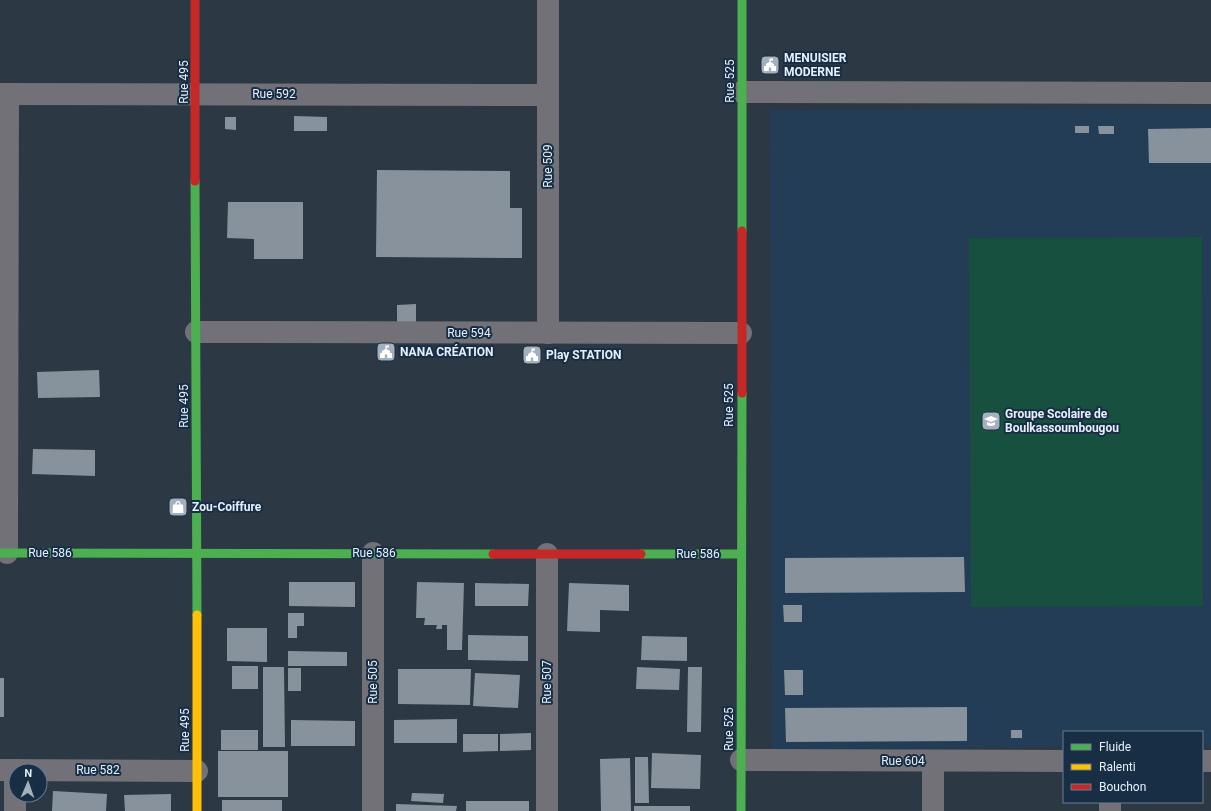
<svg xmlns="http://www.w3.org/2000/svg" width="1211" height="811" font-family="Roboto,sans-serif">
	<rect width="100%" height="100%" fill="#2c3844"/>
	<path fill="#243d57" d="M1211,108V747H1202V732H1064V747L772,749L770,110Z"/>
	<path fill="#17503e" d="M1202,237L1203,606L971,607L969,238Z"/>
	<g fill="#87929d">
		<path d="M294,116L327,117V131H294Z"/>
		<path d="M225,117H236V130L225,129Z"/>
		<rect x="1075" y="126" width="14" height="7"/>
		<path d="M1098,126H1114V134H1099Z"/>
		<path d="M1211,128V163H1149L1148,129Z"/>
		<path d="M377,170L510,171V208H522V258L376,257Z"/>
		<path d="M228,202H303V259H254V239L227,238Z"/>
		<path d="M416,304V323H397V305Z"/>
		<path d="M99,370L100,397L38,398L37,372Z"/>
		<path d="M33,449L95,450V476L32,474Z"/>
		<path d="M964,557L965,592L785,593V558Z"/>
		<path d="M289,582H355V607L289,606Z"/>
		<path d="M417,582L464,583L462,650H447V625H442V629H436L437,625H424L425,618H416Z"/>
		<path d="M475,583L529,584L528,606H475Z"/>
		<path d="M569,583L629,585V611L600,610V632L567,631Z"/>
		<path d="M783,605H802V622H784Z"/>
		<path d="M288,613H304V626H297V638H288Z"/>
		<path d="M227,628H267V662L227,661Z"/>
		<path d="M468,635L528,636V661L468,660Z"/>
		<path d="M642,636L687,637V661L641,660Z"/>
		<path d="M288,651L347,652V666H288Z"/>
		<rect x="232" y="666" width="26" height="23"/>
		<path d="M263,667H284L285,747H263Z"/>
		<path d="M637,667L680,669L679,690L636,689Z"/>
		<path d="M688,667H702L701,732H687Z"/>
		<rect x="288" y="668" width="13" height="23"/>
		<path d="M398,669H471L470,705L398,704Z"/>
		<path d="M784,670H803V695H785Z"/>
		<path d="M475,673L520,675L518,708L473,706Z"/>
		<rect x="0" y="678" width="4" height="39"/>
		<path d="M967,707V741L786,742L785,708Z"/>
		<path d="M457,719V743H394V720Z"/>
		<path d="M291,720L355,721V746H291Z"/>
		<rect x="221" y="730" width="37" height="20"/>
		<rect x="1011" y="730" width="11" height="8"/>
		<path d="M531,733V750L500,751V734Z"/>
		<path d="M463,734H498V751L463,752Z"/>
		<rect x="218" y="751" width="70" height="46"/>
		<path d="M652,753L701,755L700,789L651,788Z"/>
		<path d="M635,757H648L649,803H635Z"/>
		<path d="M630,758L631,811H601L600,759Z"/>
		<path d="M53,791L107,794L106,811H52Z"/>
		<path d="M412,793L444,794L443,803L411,801Z"/>
		<path d="M171,794V811H125L124,795Z"/>
		<rect x="222" y="800" width="60" height="11"/>
		<rect x="466" y="801" width="63" height="10"/>
		<path d="M396,804L457,806L456,811H396Z"/>
		<rect x="634" y="806" width="56" height="5"/>
	</g>
	<g fill="none" stroke-linecap="round" stroke-linejoin="round">
		<g stroke="#717177" stroke-width="22">
			<path d="M742,92L1211,93"/>
			<path d="M0,94L548,95"/>
			<path d="M196,332L741,333"/>
			<path d="M548,333V0"/>
			<path d="M7,553L8,94"/>
			<path d="M741,760L1064,761"/>
			<path d="M1202,761H1211"/>
			<path d="M0,770L197,771"/>
			<path d="M1110,802V811"/>
			<path d="M15,811V770"/>
			<path d="M373,811V553"/>
			<path d="M547,811V554"/>
			<path d="M933,811V761"/>
		</g>
		<g stroke="#4caf50" stroke-width="9">
			<path d="M195,181L197,615"/>
			<path d="M742,231V0"/>
			<path d="M0,553L493,554"/>
			<path d="M641,554H741"/>
			<path d="M741,811L742,393"/>
		</g>
		<path stroke="#ffc107" stroke-width="9" d="M197,615V811"/>
		<g stroke="#c62828" stroke-width="9">
			<path d="M195,0V181"/>
			<path d="M742,393V231"/>
			<path d="M493,554H641"/>
		</g>
	</g>
	<defs>
		<symbol id="civic-square" viewBox="-11 -11 22 22"><rect x="-9" y="-9" width="18" height="18" rx="4" fill="#a4b0bc" stroke="#182e44"/><path d="M-.6-6.5H3V-4.5H.6V-3L4-1V1h2V6H-6V1h2V-1L-.6-3ZM-1.2 2.5V6h2.4V2.5Z" fill="#fff"/></symbol>
		<symbol id="school-square" viewBox="-11 -11 22 22"><rect x="-9" y="-9" width="18" height="18" rx="4" fill="#a4b0bc" stroke="#182e44"/><path d="M0-5L7-2L0 1L-7-2ZM-4 1L0 2.5L4 1V4Q0 6-4 4Z" fill="#fff"/></symbol>
		<symbol id="shop-square" viewBox="-11 -11 22 22"><rect x="-9" y="-9" width="18" height="18" rx="4" fill="#a4b0bc" stroke="#182e44"/><path d="M-5-2.5h2.3a2.7 3.5 0 0 1 5.4 0H5L5.5 6h-11ZM-1.5-2.5h3a1.5 2.3 0 0 0-3 0Z" fill="#fff"/></symbol>
	</defs>
	<g fill-rule="evenodd">
		<use href="#civic-square" x="759" y="54" width="22" height="22"/>
		<use href="#civic-square" x="375" y="341" width="22" height="22"/>
		<use href="#civic-square" x="521" y="344" width="22" height="22"/>
		<use href="#school-square" x="980" y="410" width="22" height="22"/>
		<use href="#shop-square" x="167" y="496" width="22" height="22"/>
	</g>
	<g text-anchor="middle" dominant-baseline="central" stroke-width="4" stroke-linejoin="round" paint-order="stroke">
		<g font-size="12" font-weight="bold" fill="#e5f0fc" stroke="#182e44" text-anchor="start">
			<text x="784" y="58">MENUISIER<tspan x="784" dy="14">MODERNE</tspan></text>
			<text x="400" y="352">NANA CRÉATION</text>
			<text x="546" y="355">Play STATION</text>
			<text x="1005" y="414">Groupe Scolaire de<tspan x="1005" dy="14">Boulkassoumbougou</tspan></text>
			<text x="192" y="507">Zou-Coiffure</text>
		</g>
		<g font-size="12" fill="#e5f0fc" stroke="#182e44">
			<text transform="translate(730 81) rotate(-90)">Rue 525</text>
			<text transform="translate(184 82) rotate(-90)">Rue 495</text>
			<text x="274" y="94">Rue 592</text>
			<text transform="translate(548 166) rotate(-90)">Rue 509</text>
			<text x="469" y="333">Rue 594</text>
			<text transform="translate(729 405) rotate(-90)">Rue 525</text>
			<text transform="translate(184 406) rotate(-90)">Rue 495</text>
			<text x="50" y="553">Rue 586</text>
			<text x="374" y="553">Rue 586</text>
			<text x="698" y="554">Rue 586</text>
			<text transform="translate(373 682) rotate(-90)">Rue 505</text>
			<text transform="translate(547 682) rotate(-90)">Rue 507</text>
			<text transform="translate(729 729) rotate(-90)">Rue 525</text>
			<text transform="translate(185 730) rotate(-90)">Rue 495</text>
			<text x="903" y="761">Rue 604</text>
			<text x="98" y="770">Rue 582</text>
		</g>
	</g>
	<rect x="1063" y="731" width="140" height="72" fill="#182e44" stroke="#6a7c8e"/>
	<rect x="1071" y="744" width="20" height="6" fill="#4caf50" stroke="#6a7c8e"/>
	<text x="1099" y="751" font-size="12" fill="#e5f0fc">Fluide</text>
	<rect x="1071" y="764" width="20" height="6" fill="#ffc107" stroke="#6a7c8e"/>
	<text x="1099" y="771" font-size="12" fill="#e5f0fc">Ralenti</text>
	<rect x="1071" y="784" width="20" height="6" fill="#c62828" stroke="#6a7c8e"/>
	<text x="1099" y="791" font-size="12" fill="#e5f0fc">Bouchon</text>
	<g transform="translate(28 783) rotate(2)"><circle r="19" fill="#182e44" stroke="#6a7c8e"/>
	<path d="M0-3L7 15L0 10L-7 15Z" fill="#a4b0bc"/>
	<text y="-6" font-size="11" font-weight="bold" text-anchor="middle" fill="#e5f0fc">N</text>
	</g>
</svg>
